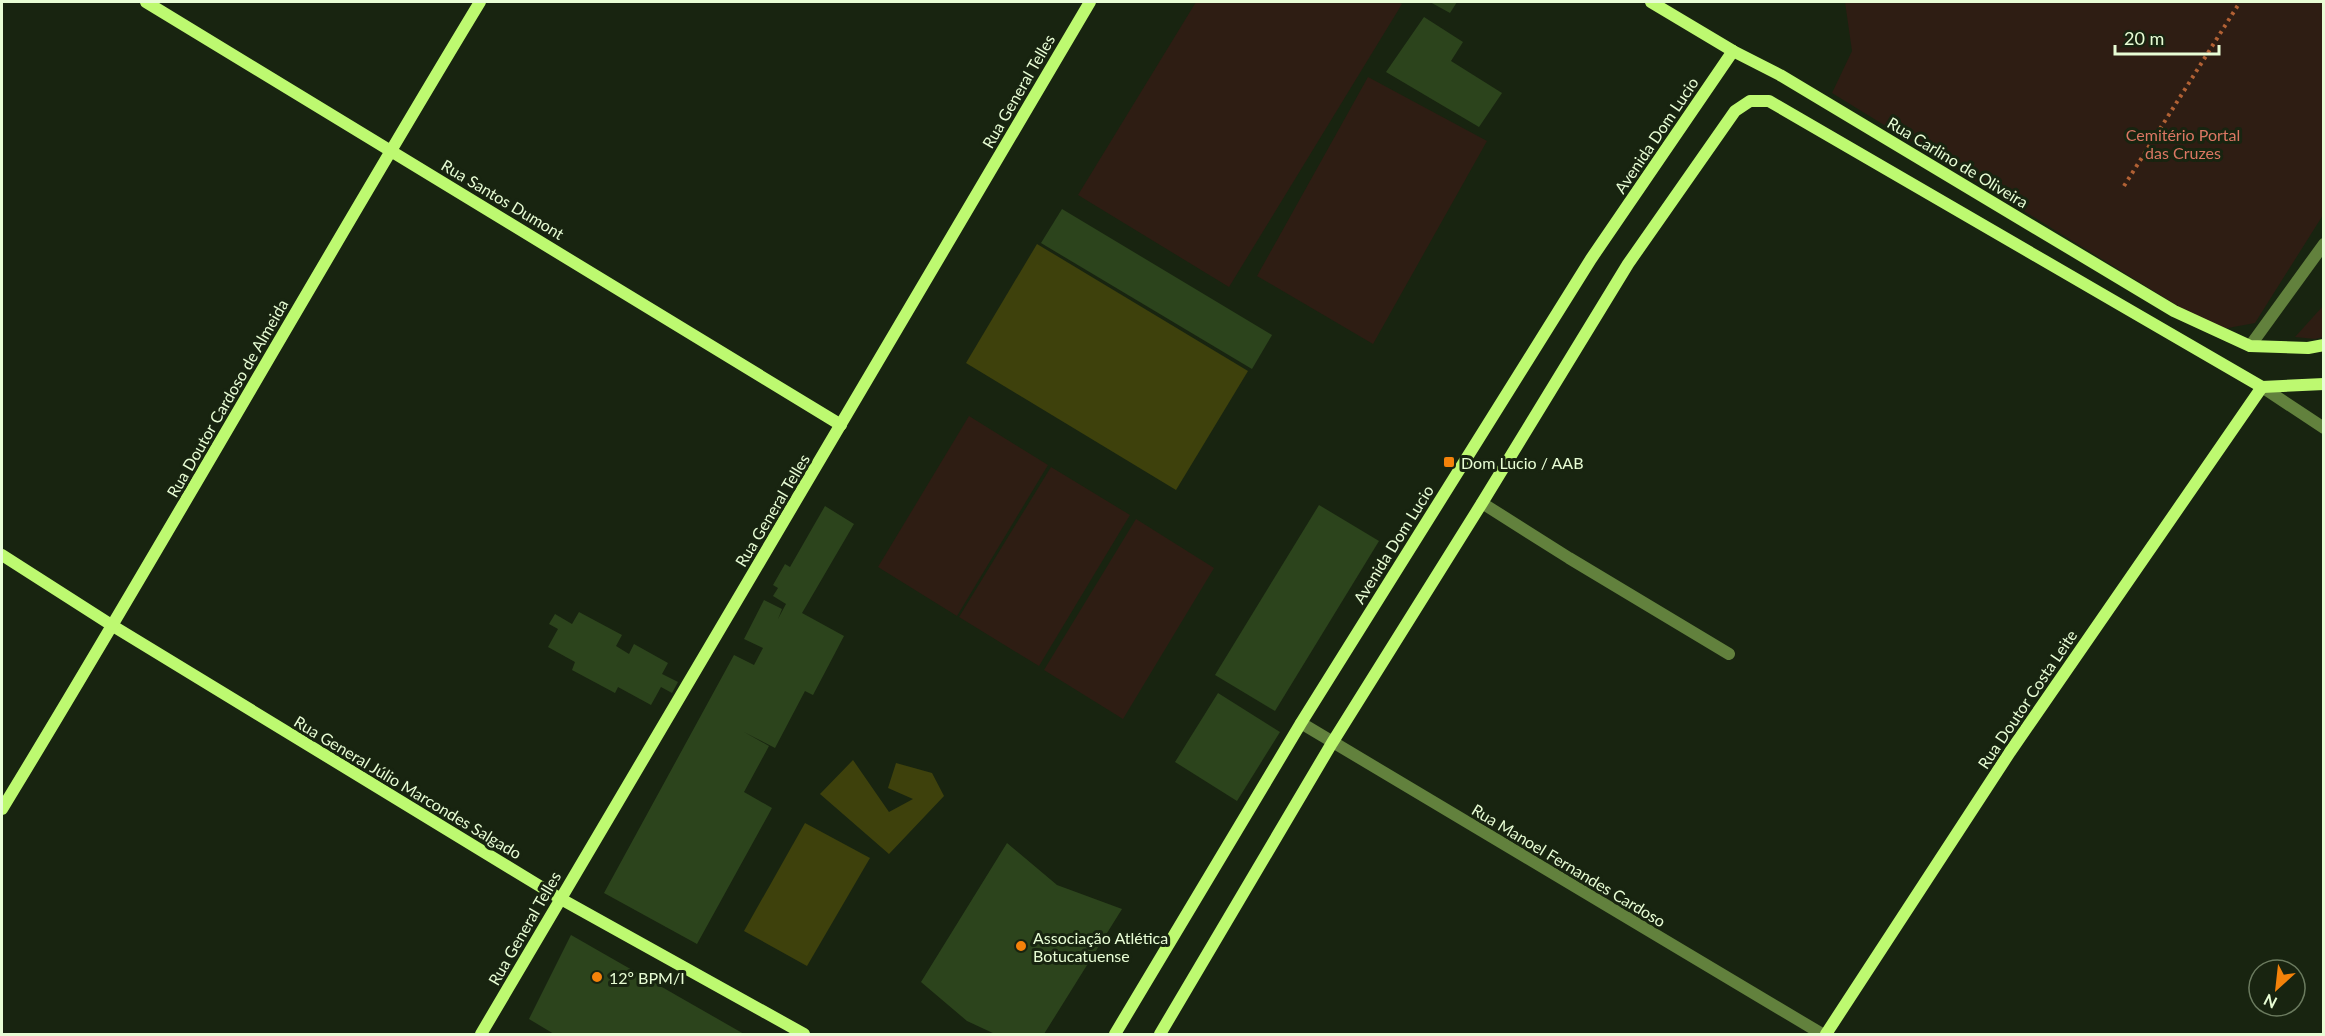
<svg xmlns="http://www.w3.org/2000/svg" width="2325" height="1036" font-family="Lato,sans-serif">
	<rect width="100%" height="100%" fill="#182410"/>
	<g fill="#2e1d13">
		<path d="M1196,2H1398L1402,4L1229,287L1078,195Z"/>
		<path d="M1845,2H2323V215L2255,323L2217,330L1832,93L1852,51Z"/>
		<path d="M1368,77L1487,141L1373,344L1257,276Z"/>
		<path d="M2323,306V337L2315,339L2295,337Z"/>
		<path d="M969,416L1048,465L957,616L878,567Z"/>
		<path d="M1051,467L1130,515L1039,666L959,617Z"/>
		<path d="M1136,519L1214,568L1123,719L1044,670Z"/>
	</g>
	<g fill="#3e410c">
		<path d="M1037,244L1248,371L1176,490L966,363Z"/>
		<path d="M853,760L889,812L913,799L888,788L896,763L932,773L944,796L889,854L820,794Z"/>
		<path d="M805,823L870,858L807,966L744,931Z"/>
	</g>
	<g fill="#2c441c">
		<path d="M1430,2H1457L1450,13Z"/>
		<path d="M1424,17L1463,42L1451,61L1502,93L1479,127L1386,72Z"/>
		<path d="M1062,209L1272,335L1252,369L1041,243Z"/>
		<path d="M1319,505L1379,541L1275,711L1215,675Z"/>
		<path d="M825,506L854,524L802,613L844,636L813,695L805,691L775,748L744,732L769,746L744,792L772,808L697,944L604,893L734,655L754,665L763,648L744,639L764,600L782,609L778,619L786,604L773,596L778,588L773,585L785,564L790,567Z"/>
		<path d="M579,612L622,635L616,646L629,654L634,644L668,663L662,674L678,682L672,693L661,687L651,705L618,687L615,693L572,670L575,662L548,647L558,629L549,624L555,614L572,624Z"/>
		<path d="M1218,693L1280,732L1237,801L1175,762Z"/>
		<path d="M1007,843L1057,885L1122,909L1044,1034H995L967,1021L921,982Z"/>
		<path d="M571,935L744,1034H554L529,1019Z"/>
	</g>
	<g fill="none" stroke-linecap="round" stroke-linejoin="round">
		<path stroke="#b26134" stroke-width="4" stroke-dasharray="3 4.5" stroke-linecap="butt" d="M2124,186L2240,2"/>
		<path stroke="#62813d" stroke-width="12" d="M1482,503L1569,558L1729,654"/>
		<g stroke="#62813d" stroke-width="12">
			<path d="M2250,346L2324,244"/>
			<path d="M2262,387L2324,428"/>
			<path d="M1301,723L1822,1034"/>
		</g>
		<g stroke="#bdf970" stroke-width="12">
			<path d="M146,2L841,425"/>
			<path d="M1651,2L1733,51L1780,75L2174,311L2250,346L2308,348L2324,345"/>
			<path d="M2262,387L2324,384"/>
			<path d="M2,555L113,626L561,899L804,1034"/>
			<path d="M2,809C165,542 318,269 480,2"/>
			<path d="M481,1034L1090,2"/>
			<path d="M1115,1034L1301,723L1591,259L1733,51"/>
			<path d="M1160,1034L1332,743L1482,503L1628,264L1735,111L1750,101H1769L2262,387"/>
			<path d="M1826,1034L2010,752L2262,387"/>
		</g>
	</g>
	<g fill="#f4820a" stroke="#182410" stroke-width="2">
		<rect x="1443" y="456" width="12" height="12" rx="3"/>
		<circle cx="1021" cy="946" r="6"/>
		<circle cx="597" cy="977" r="6"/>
	</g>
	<g text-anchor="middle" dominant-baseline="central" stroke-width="6" stroke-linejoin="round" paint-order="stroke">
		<g font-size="16" fill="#e8fdd5" stroke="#182410">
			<text transform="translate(1018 91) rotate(-60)">Rua General Telles</text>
			<text transform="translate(1656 135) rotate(-56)">Avenida Dom Lucio</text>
			<text transform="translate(1958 162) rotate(31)">Rua Carlino de Oliveira</text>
			<text transform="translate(503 199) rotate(31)">Rua Santos Dumont</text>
			<text transform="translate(227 398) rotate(-60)">Rua Doutor Cardoso de Almeida</text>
			<text transform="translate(772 510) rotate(-59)">Rua General Telles</text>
			<text transform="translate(1393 544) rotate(-58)">Avenida Dom Lucio</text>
			<text transform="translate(2027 699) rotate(-56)">Rua Doutor Costa Leite</text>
			<text transform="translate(408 787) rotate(31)">Rua General Júlio Marcondes Salgado</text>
			<text transform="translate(1569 865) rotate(31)">Rua Manoel Fernandes Cardoso</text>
			<text transform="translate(524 928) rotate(-60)">Rua General Telles</text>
		</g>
		<g font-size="16" fill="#db7763" stroke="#182410">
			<text x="2183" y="134">Cemitério Portal<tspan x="2183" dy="18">das Cruzes</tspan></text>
		</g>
		<g font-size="16" fill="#e8fdd5" stroke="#182410" text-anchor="start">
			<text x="1461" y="462">Dom Lucio / AAB</text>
			<text x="1033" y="937">Associação Atlética<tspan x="1033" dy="18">Botucatuense</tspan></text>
			<text x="609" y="977">12º BPM/I</text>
		</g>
	</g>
	<rect width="2325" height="1036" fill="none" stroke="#e8fdd5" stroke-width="6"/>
	<g transform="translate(2277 988) rotate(207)"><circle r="28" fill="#182410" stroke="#6b7b5f" stroke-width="1.5"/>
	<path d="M0-4.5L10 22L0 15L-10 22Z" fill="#f4820a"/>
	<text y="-9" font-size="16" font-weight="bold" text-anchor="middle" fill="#e8fdd5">N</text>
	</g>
	<path d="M2115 45v9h104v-9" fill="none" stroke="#e8fdd5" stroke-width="3"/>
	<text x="2124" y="45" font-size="18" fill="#e8fdd5" stroke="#182410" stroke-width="4.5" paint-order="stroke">20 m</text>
</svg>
